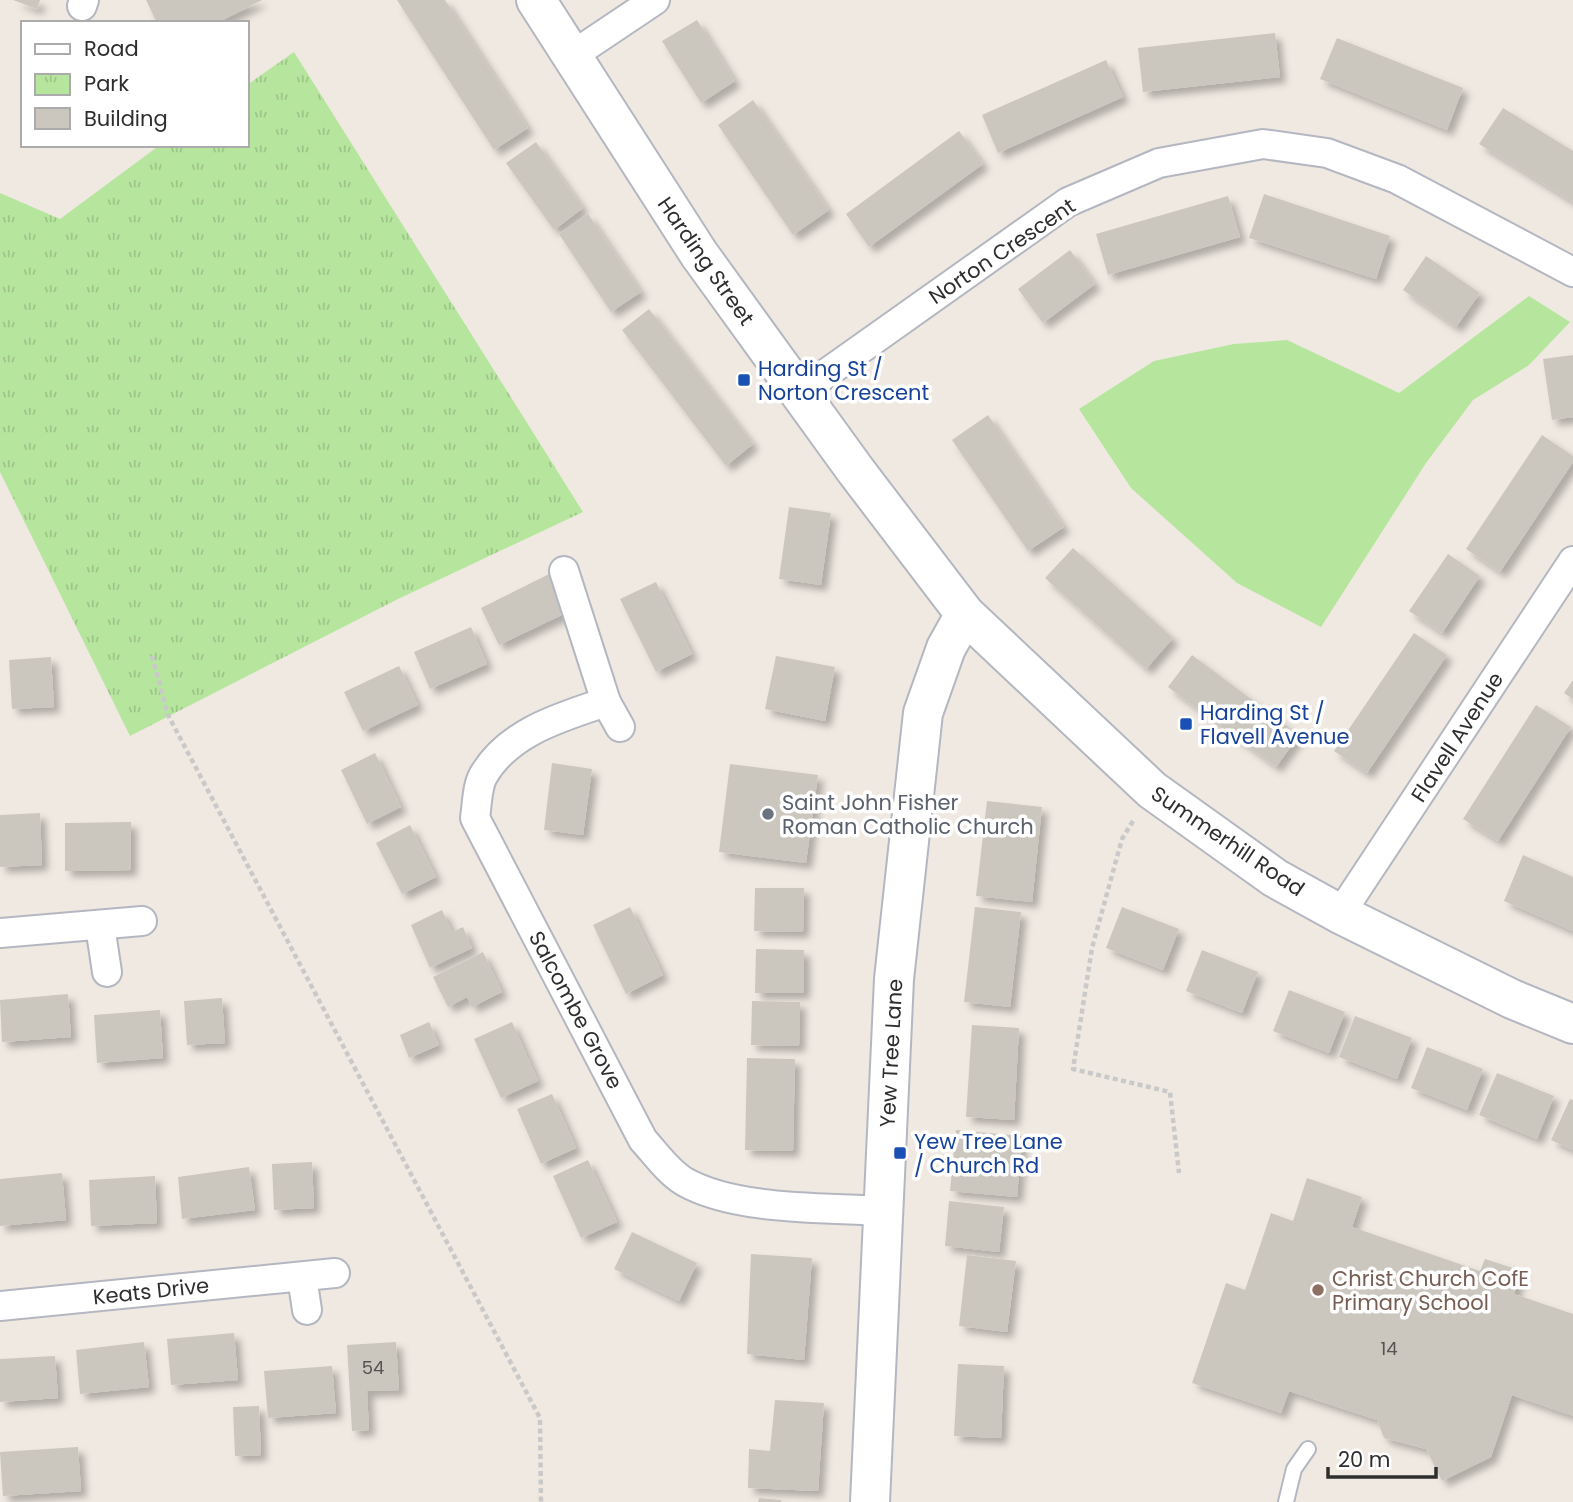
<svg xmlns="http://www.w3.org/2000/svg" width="1573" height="1502" font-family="Poppins,sans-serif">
	<defs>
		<pattern id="park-tufts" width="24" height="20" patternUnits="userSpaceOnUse" patternTransform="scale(1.75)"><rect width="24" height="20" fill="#b6e59e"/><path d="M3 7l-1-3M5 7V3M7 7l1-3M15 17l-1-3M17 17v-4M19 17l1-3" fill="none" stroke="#9dc588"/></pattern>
		<filter id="shadow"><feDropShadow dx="6" dy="6" stdDeviation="3.5" flood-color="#0004"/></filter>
	</defs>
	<rect width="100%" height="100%" fill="#efe9e1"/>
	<path fill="#b6e59e" d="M1529,296L1570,322L1529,365L1473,400L1426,463L1321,627L1237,583L1131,488L1079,409L1154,361L1234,344L1287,340L1399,393Z"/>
	<path fill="url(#park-tufts)" d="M294,52L583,512L398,599L130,736L0,472V193L60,219L160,145H247V85Z"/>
	<g fill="#cbc7bf" filter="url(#shadow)">
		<path d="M13,0H40L37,9Z"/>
		<path d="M146,0H262L217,23H157Z"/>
		<path d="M397,0H445L528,128L494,150Z"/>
		<path d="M697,20L735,81L701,103L662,41Z"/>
		<path d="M1275,33L1280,77L1143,92L1138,48Z"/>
		<path d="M1337,38L1463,88L1447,130L1320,79Z"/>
		<path d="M1106,60L1123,97L998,153L982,115Z"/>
		<path d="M753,100L829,210L793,235L718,125Z"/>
		<path d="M1503,108L1573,151V202L1479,144Z"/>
		<path d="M959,131L983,164L869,247L846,214Z"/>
		<path d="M536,142L583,208L554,230L506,163Z"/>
		<path d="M1264,194L1390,236L1376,279L1249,238Z"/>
		<path d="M1228,196L1240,237L1108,275L1096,234Z"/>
		<path d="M588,214L641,292L611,312L559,234Z"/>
		<path d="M1070,250L1095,284L1043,323L1018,289Z"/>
		<path d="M1426,256L1480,293L1456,327L1403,290Z"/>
		<path d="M649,309L753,444L726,466L622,330Z"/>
		<path d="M1573,355V417L1552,420L1543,359Z"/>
		<path d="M988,415L1064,527L1028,551L952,440Z"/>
		<path d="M1542,435L1573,456V462L1500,572L1466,549Z"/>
		<path d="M789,507L831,513L821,585L779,579Z"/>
		<path d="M1073,548L1173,638L1146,669L1045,578Z"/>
		<path d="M1448,554L1480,576L1442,633L1409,611Z"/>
		<path d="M549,574L568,612L499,645L481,608Z"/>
		<path d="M656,582L692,654L656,672L620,599Z"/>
		<path d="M471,627L487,664L430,689L414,652Z"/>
		<path d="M1414,633L1447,655L1367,773L1334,751Z"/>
		<path d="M1192,655L1299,735L1276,767L1168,687Z"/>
		<path d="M776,656L835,667L825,721L765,709Z"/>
		<path d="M51,657L54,707L12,709L9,660Z"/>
		<path d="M399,666L418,705L363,731L344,692Z"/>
		<path d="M1573,680V699L1564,693Z"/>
		<path d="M1536,705L1571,727L1498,841L1463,819Z"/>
		<path d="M375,753L401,807L367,824L341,770Z"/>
		<path d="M552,763L592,769L583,835L544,830Z"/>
		<path d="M730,764L818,775L806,863L719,852Z"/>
		<path d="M987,801L1042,807L1032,902L976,896Z"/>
		<path d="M40,813L42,865L0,867V815Z"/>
		<path d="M131,822V870L65,871V823Z"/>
		<path d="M410,825L436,877L402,894L376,843Z"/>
		<path d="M1523,855L1573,877V931L1504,901Z"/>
		<path d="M755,888H804L803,932L754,931Z"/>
		<path d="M630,907L663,975L626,994L593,925Z"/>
		<path d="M975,907L1021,912L1010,1007L964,1002Z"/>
		<path d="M1122,907L1179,929L1163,970L1106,948Z"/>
		<path d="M442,910L452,932L463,927L472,948L430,968L411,925Z"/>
		<path d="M756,949L804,950V993H755Z"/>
		<path d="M1202,950L1258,972L1242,1013L1186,991Z"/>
		<path d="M483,952L502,992L472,1007L467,997L448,1007L433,977Z"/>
		<path d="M1289,990L1345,1012L1329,1053L1273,1031Z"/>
		<path d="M68,994L71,1037L2,1042L0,1000Z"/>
		<path d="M222,998L225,1043L187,1045L184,1001Z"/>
		<path d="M752,1001L800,1002L799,1046L751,1045Z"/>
		<path d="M160,1010L163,1058L97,1063L94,1015Z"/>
		<path d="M1355,1016L1412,1038L1397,1079L1339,1057Z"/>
		<path d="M429,1022L439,1045L409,1058L400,1035Z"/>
		<path d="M512,1022L538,1081L501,1098L474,1039Z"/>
		<path d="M972,1025L1019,1028L1014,1120L966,1117Z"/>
		<path d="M1427,1047L1483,1069L1467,1110L1411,1088Z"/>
		<path d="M747,1058L795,1059L793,1151L745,1150Z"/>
		<path d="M1497,1073L1554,1096L1537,1139L1479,1115Z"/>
		<path d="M552,1094L576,1148L541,1164L517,1109Z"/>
		<path d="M1570,1099L1573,1100V1150L1551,1140Z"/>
		<path d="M956,1130L1022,1136L1017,1197L950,1191Z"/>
		<path d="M588,1160L617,1222L581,1238L553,1176Z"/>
		<path d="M312,1162L314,1208L274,1210L272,1164Z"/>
		<path d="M249,1167L255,1210L182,1219L178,1177Z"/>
		<path d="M62,1173L66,1220L0,1226V1179Z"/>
		<path d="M155,1176L157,1223L91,1226L89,1180Z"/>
		<path d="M1307,1178L1362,1197L1352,1227L1480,1271L1485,1259L1522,1271L1514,1294L1573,1314V1416L1512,1395L1491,1457L1442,1481L1426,1449L1384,1438L1377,1420L1289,1391L1281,1413L1192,1383L1226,1283L1245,1290L1271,1213L1293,1221Z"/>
		<path d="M949,1201L1004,1207L999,1252L945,1246Z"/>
		<path d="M632,1232L697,1263L679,1301L614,1269Z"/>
		<path d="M751,1254L812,1258L804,1360L747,1354Z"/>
		<path d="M967,1255L1016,1261L1007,1332L959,1326Z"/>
		<path d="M234,1333L238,1380L171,1385L167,1339Z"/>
		<path d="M144,1342L149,1387L80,1394L76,1350Z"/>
		<path d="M396,1342L399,1390L367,1391L369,1430L352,1431L347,1345Z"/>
		<path d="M55,1356L58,1398L0,1402V1359Z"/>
		<path d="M958,1364L1004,1366L1001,1438L954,1436Z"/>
		<path d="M332,1366L336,1413L268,1418L264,1371Z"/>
		<path d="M775,1400L824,1403L818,1491L748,1488L749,1449L770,1451Z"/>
		<path d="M259,1406L261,1455L235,1456L233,1407Z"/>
		<path d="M78,1447L81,1491L3,1496L0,1452Z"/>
		<path d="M759,1498L781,1500V1502H758Z"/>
	</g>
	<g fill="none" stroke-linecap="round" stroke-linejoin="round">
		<defs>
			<path id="lane" d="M1286,1502L1294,1469L1308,1449"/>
			<g id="street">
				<path d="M82,6L84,0"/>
				<path d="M570,57L655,0"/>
				<path d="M800,392L1068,202L1159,163L1263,144L1327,153L1397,179L1573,272"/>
				<path d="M564,571L606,702L620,727"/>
				<path d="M606,702C561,717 508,732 483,776C477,787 477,805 475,818L643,1140C656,1154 668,1172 685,1182C737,1211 825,1207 883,1211"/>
				<path d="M1340,914L1573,561"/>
				<path d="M100,926L107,972"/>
				<path d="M0,933L142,921"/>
				<path d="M302,1277L307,1310"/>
				<path d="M0,1306L335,1273"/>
			</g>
			<g id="secondary">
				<path d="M536,0L699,254L856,471L965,614L1152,790L1275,878L1340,914L1512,999L1573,1024"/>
				<path d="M870,1502L894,979L923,713L946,648L965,614"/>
			</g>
		</defs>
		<use href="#lane" stroke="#b4b7c1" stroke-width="18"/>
		<use href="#street" stroke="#b4b7c1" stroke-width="32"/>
		<use href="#secondary" stroke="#b4b7c1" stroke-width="42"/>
		<g stroke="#c9c9c9" stroke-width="4.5" stroke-dasharray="5 3.5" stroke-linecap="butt">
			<path d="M152,656L168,715L540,1418L541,1502"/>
			<path d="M1133,821L1122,839L1092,948L1073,1069L1170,1092L1179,1173"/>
		</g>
		<use href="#lane" stroke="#fff" stroke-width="14"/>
		<use href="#street" stroke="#fff" stroke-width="28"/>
		<use href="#secondary" stroke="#fff" stroke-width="38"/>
	</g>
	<g fill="#1a4fb4" stroke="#fff" stroke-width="2.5">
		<rect x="737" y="373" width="14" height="14" rx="3.5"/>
		<rect x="1179" y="717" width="14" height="14" rx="3.5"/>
		<rect x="893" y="1146" width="14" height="14" rx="3.5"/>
	</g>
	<circle fill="#6b7280" stroke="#fff" stroke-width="2.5" cx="768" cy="814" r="7"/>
	<circle fill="#8d6e63" stroke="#fff" stroke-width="2.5" cx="1318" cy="1290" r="7"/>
	<g text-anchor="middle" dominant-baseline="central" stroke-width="7" stroke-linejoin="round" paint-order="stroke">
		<g font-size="18" fill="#555452">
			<text x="1389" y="1348">14</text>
			<text x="373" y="1367">54</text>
		</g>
		<g font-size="21" fill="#2e2e2e" stroke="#fff">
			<text transform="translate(1002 251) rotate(-34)">Norton Crescent</text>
			<text transform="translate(706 261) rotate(55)">Harding Street</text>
			<text transform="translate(1457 737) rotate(-57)">Flavell Avenue</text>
			<text transform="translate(1228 841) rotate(34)">Summerhill Road</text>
			<text transform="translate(576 1010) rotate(62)">Salcombe Grove</text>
			<text transform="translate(891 1053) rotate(-87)">Yew Tree Lane</text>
			<text transform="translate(151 1291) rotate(-6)">Keats Drive</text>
		</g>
		<g font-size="21" fill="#164399" stroke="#fff" text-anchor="start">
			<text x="758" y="368">Harding St /<tspan x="758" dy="24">Norton Crescent</tspan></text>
			<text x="1200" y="712">Harding St /<tspan x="1200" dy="24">Flavell Avenue</tspan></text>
			<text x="914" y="1141">Yew Tree Lane<tspan x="914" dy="24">/ Church Rd</tspan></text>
		</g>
		<g font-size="21" fill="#5b616d" stroke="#fff" text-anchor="start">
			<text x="782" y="802">Saint John Fisher<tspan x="782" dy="24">Roman Catholic Church</tspan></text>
		</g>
		<g font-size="21" fill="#785e54" stroke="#fff" text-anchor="start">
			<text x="1332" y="1278">Christ Church CofE<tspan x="1332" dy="24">Primary School</tspan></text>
		</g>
	</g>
	<rect x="21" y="21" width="228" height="126" fill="#ffffff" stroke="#ababab" stroke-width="2"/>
	<rect x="35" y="44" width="35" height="10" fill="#ffffff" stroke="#ababab" stroke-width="2"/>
	<text x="84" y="56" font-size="21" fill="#2e2e2e">Road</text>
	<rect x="35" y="74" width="35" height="21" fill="url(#park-tufts)" stroke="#ababab" stroke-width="2"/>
	<text x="84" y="91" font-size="21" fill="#2e2e2e">Park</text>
	<rect x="35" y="108" width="35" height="21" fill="#cbc7bf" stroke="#ababab" stroke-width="2"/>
	<text x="84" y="126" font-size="21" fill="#2e2e2e">Building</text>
	<path d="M1328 1467v10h108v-10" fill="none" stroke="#2e2e2e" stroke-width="3.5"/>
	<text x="1338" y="1467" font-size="21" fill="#2e2e2e" stroke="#ffffff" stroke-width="5" paint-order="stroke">20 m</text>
</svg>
